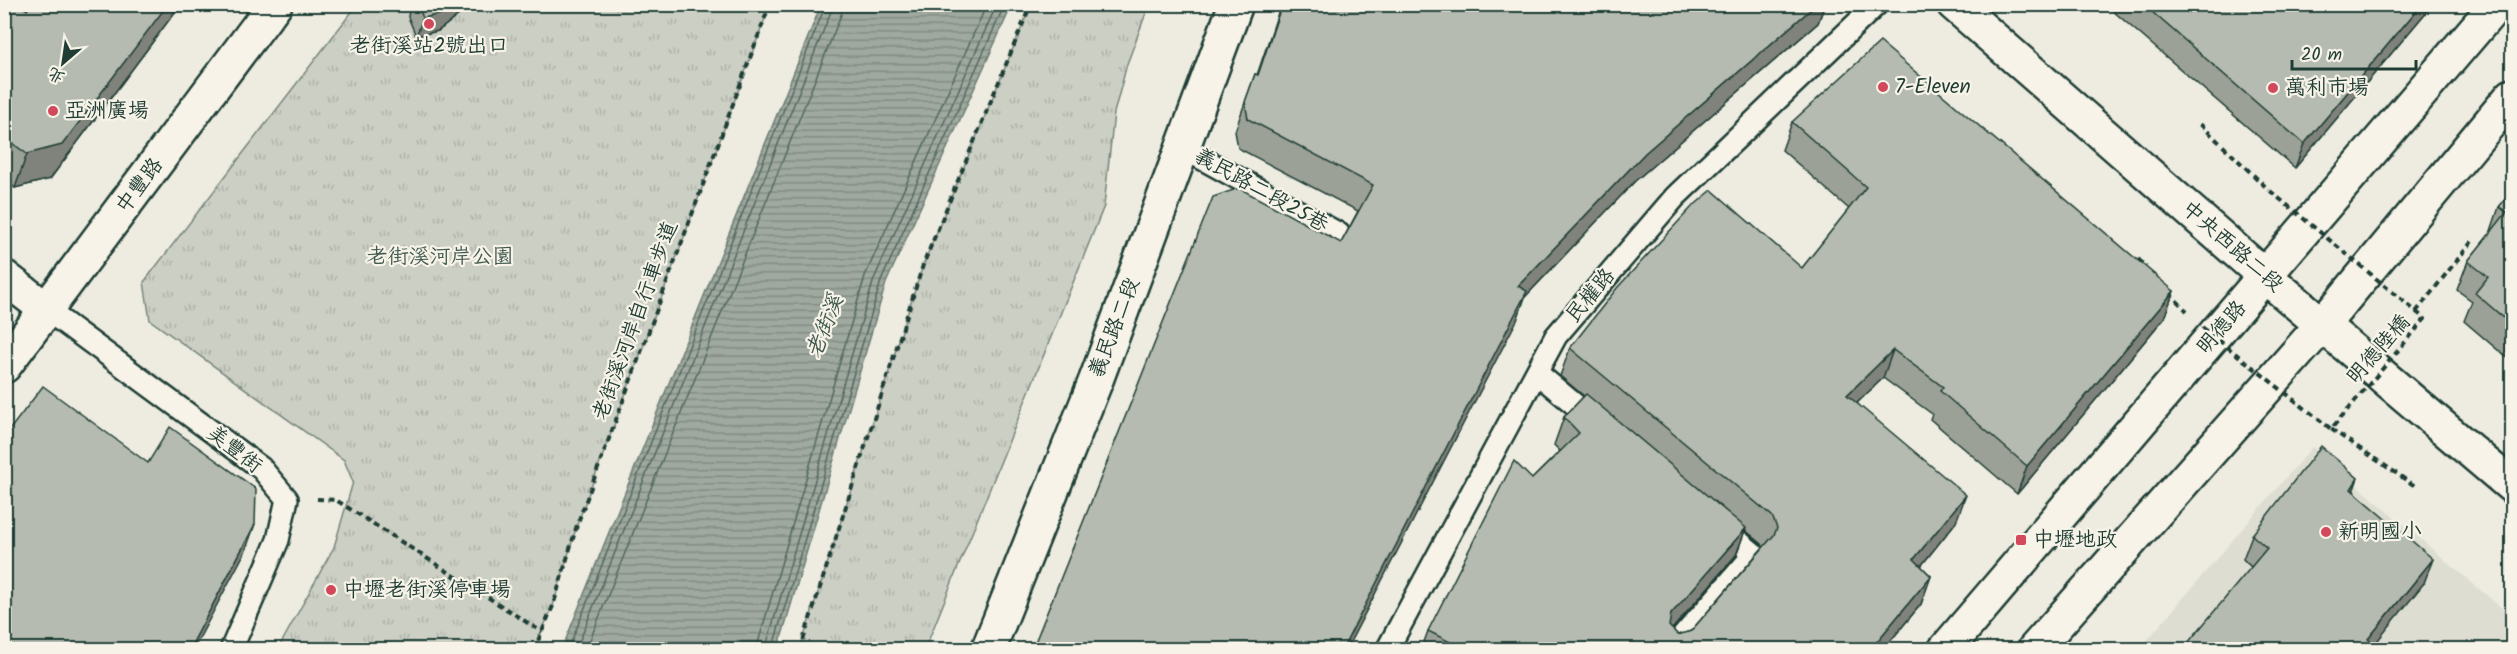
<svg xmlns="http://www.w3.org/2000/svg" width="2517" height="654" font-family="Kalam,'LXGW WenKai TC',sans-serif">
	<defs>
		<pattern id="grass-tufts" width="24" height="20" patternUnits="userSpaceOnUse" patternTransform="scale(1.5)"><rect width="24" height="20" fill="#cccfc4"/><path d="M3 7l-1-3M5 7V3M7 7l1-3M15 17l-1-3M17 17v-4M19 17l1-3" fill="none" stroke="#afb3a9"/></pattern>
		<pattern id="water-rules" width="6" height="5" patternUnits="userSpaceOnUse" patternTransform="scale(1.5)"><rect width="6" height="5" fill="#9fa99f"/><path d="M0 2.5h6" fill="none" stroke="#818b82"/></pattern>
	</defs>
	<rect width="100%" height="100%" fill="#eeece1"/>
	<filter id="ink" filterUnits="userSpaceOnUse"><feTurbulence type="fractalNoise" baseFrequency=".0167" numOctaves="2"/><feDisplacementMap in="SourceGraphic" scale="12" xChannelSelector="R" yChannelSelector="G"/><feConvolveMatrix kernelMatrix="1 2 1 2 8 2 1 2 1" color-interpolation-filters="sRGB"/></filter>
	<g filter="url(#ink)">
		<path fill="#ddddd2" d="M2312,447L2512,617V649L2139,650Z"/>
		<g fill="url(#grass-tufts)" stroke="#76867c" stroke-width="1.5">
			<path d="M357,5H770L577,525L553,606L534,649H278L334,547L353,482L344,460L150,320L144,282Z"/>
			<path d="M1031,5H1149L1127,64L1114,113L1104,206L925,649H800L923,265Z"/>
		</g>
		<path fill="url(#water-rules)" stroke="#6c7e74" stroke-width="1.5" d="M821,5H1012L886,283L778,649H562Z"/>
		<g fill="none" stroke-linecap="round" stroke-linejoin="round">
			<g stroke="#52685f" stroke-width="1.5">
				<path d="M568,650L826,4"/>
				<path d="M576,650L834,4"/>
				<path d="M586,650L841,15L843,4"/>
				<path d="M756,650L865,276L987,4"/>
				<path d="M765,650L874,279L997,4"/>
				<path d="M772,650L881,281L1005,4"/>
			</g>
			<defs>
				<g id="lane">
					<path d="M1183,148L1339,234"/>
					<path d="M47,310L261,468L287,499L278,540L231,650"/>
					<path d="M1537,373L1597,423"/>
					<path d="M1387,650L1556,336L1675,197L1877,4"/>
					<path d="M1671,650L1754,554L1720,526"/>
				</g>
				<g id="street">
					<path d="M1954,4L2266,277L2512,486"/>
					<path d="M4,277L47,310"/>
					<path d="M1945,650L2497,4"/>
					<path d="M2034,650L2323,324L2512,96"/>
				</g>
				<g id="secondary">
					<path d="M4,366L275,4"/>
					<path d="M988,650L1096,380L1236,4"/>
				</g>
			</defs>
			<use href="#lane" stroke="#1f3d34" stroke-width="26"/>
			<use href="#street" stroke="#1f3d34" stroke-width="38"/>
			<use href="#secondary" stroke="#1f3d34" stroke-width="38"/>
			<g stroke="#1f3d34" stroke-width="4" stroke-dasharray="6 4.5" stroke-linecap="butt">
				<path d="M2200,124L2269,190"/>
				<path d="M2138,259L2146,267"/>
				<path d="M2169,293L2187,311"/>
				<path d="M2416,312L2473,240"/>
				<path d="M2331,429L2415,486"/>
				<path d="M317,499L336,500L542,632"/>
				<path d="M534,650L553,606L577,525L770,4"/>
				<path d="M800,650L923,265L1031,4"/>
			</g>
			<use href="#lane" stroke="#f7f3e8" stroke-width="21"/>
			<use href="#street" stroke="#f7f3e8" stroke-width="33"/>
			<use href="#secondary" stroke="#f7f3e8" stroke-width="33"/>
			<path stroke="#1f3d34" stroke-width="4" stroke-dasharray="6 4.5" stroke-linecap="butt" d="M2202,327L2331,429L2425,319L2269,190"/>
		</g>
		<g fill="#9ca197" stroke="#1f3d34" stroke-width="1.5" fill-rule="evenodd">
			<path d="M4,4L27,10L31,4H181L50,179L15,188L4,180Z"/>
			<path d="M410,4H468L460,14L438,31L416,36L408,17Z"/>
			<path d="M1281,4H1825L1818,23L1635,181L1525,297L1517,320L1341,243L1358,211L1238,148L1235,131L1255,74L1257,75Z"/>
			<path d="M2105,4H2433L2295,168Z"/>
			<path d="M1792,122L2174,291L2164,318L2017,494L1930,419L1932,414L1883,378L1857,403L1956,522L1921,566L1931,576L1921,604L1883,650H1421L1428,631L1532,479L1560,451L1554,445L1564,417L1584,396L1560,376L1570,348L1802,268L1849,209L1782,150ZM1745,530L1762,544L1763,547L1691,631L1678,635L1672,629L1736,555Z"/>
			<path d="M2512,191V362L2464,321L2472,301L2457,290L2468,261L2490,234L2499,207Z"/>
			<path d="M2354,491L2424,583L2251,567L2243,559L2252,535Z"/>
		</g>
		<g fill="#7f837b" stroke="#1f3d34" stroke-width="1.5">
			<path d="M168,4H181L50,179L15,188L27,154Z"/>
			<path d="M456,4H468L460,14L438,31L416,36L423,18Z"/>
			<path d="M1817,4H1825L1818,23L1635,181L1525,297L1517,320L1346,650H1342L1518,286L1645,153Z"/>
			<path d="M2422,4H2433L2295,168L2304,144Z"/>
			<path d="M2174,291L2164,318L2017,494L2027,466Z"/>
			<path d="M1893,350L1883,378L1837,422L1847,395Z"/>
			<path d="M2358,478L2349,503L2351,489Z"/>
			<path d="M1966,495L1956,522L1904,587L1914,559Z"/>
			<path d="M255,524L245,552L193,650H189Z"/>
			<path d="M1746,528L1736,555L1661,642L1671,614Z"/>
			<path d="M2433,559L2424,583L2370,650L2368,639Z"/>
			<path d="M1931,576L1921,604L1883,650H1870Z"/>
		</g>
		<g fill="#b5bbb0" stroke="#1f3d34" stroke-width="1.5">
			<path d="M4,4H19L27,10L31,4H168L62,145L27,154L4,137Z"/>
			<path d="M417,4H456L445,13L423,18Z"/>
			<path d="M1282,4H1817L1645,153L1518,286L1527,291L1342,650H1032L1213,197L1239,188L1341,243L1373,185L1248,119L1245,102L1255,74L1258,75Z"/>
			<path d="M2143,4H2422L2304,144Z"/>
			<path d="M1880,42L2174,291L2027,466L1940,391L1943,387L1893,350L1847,395L1966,495L1914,559L1931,576L1870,650H1466L1428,631L1514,461L1532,479L1579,433L1564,417L1586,394L1746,528L1671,614L1669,626L1678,635L1691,631L1774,535L1777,528L1772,516L1570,348L1617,288L1691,208L1712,190L1802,268L1866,187L1792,122Z"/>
			<path d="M2512,191V325L2475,293L2488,277L2468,261L2507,212L2499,207Z"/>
			<path d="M43,386L148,463L170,427L256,489L255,524L189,650H4V437Z"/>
			<path d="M2321,446L2358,478L2351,489L2433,559L2368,639L2381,650H2182L2267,548L2252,535Z"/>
		</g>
	</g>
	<g fill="#d1495b" stroke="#f7f3e8" stroke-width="2">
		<circle cx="429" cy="24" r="6"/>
		<circle cx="1883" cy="87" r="6"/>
		<circle cx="2273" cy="88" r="6"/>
		<circle cx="53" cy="111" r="6"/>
		<circle cx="2326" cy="532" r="6"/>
		<rect x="2015" y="534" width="12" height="12" rx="3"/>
		<circle cx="331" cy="590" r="6"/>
	</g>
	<g text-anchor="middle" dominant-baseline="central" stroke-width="4.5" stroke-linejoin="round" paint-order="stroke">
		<g font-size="21" fill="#1f3d34" stroke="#f7f3e8" text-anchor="start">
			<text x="429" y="46" text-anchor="middle">老街溪站2號出口</text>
			<text x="1895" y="87">7-Eleven</text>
			<text x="2285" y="88">萬利市場</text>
			<text x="65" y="111">亞洲廣場</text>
			<text x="2338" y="532">新明國小</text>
			<text x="2033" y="540">中壢地政</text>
			<text x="343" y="590">中壢老街溪停車場</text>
		</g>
		<g font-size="21" fill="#1f3d34" stroke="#f7f3e8">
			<text transform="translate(140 186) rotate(-53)">中豐路</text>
			<text transform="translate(1261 191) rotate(29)">義民路二段25巷</text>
			<text transform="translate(2232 247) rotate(41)">中央西路二段</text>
			<text transform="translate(1591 296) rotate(-50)">民權路</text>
			<text transform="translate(636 321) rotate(-70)">老街溪河岸自行車步道</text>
			<text transform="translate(1115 328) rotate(-69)">義民路二段</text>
			<text transform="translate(2222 328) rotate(-49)">明德路</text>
			<text transform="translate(2379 350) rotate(-49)">明德陸橋</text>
			<text transform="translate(234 450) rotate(38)">美豐街</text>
		</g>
		<g font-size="21" fill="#425a51" stroke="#f7f3e8">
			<text x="440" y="257">老街溪河岸公園</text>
		</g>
		<g font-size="22" font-style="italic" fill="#3f584f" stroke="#f7f3e8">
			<text transform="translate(826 327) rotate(-69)">老街溪</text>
		</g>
	</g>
	<rect width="2517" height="654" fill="none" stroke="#f7f3e8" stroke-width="24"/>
	<rect x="12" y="12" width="2493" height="630" fill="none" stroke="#1f3d34" stroke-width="2" filter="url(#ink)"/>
	<g transform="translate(63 63) rotate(209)" stroke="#f7f3e8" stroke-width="4.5" paint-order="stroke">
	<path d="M0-4.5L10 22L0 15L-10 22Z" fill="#1f3d34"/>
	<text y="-9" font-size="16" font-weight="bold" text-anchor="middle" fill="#1f3d34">北</text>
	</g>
	<path d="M2292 60v9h124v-9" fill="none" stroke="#1f3d34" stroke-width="3"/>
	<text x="2301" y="60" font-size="18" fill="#1f3d34" stroke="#f7f3e8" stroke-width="4.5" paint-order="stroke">20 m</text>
</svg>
